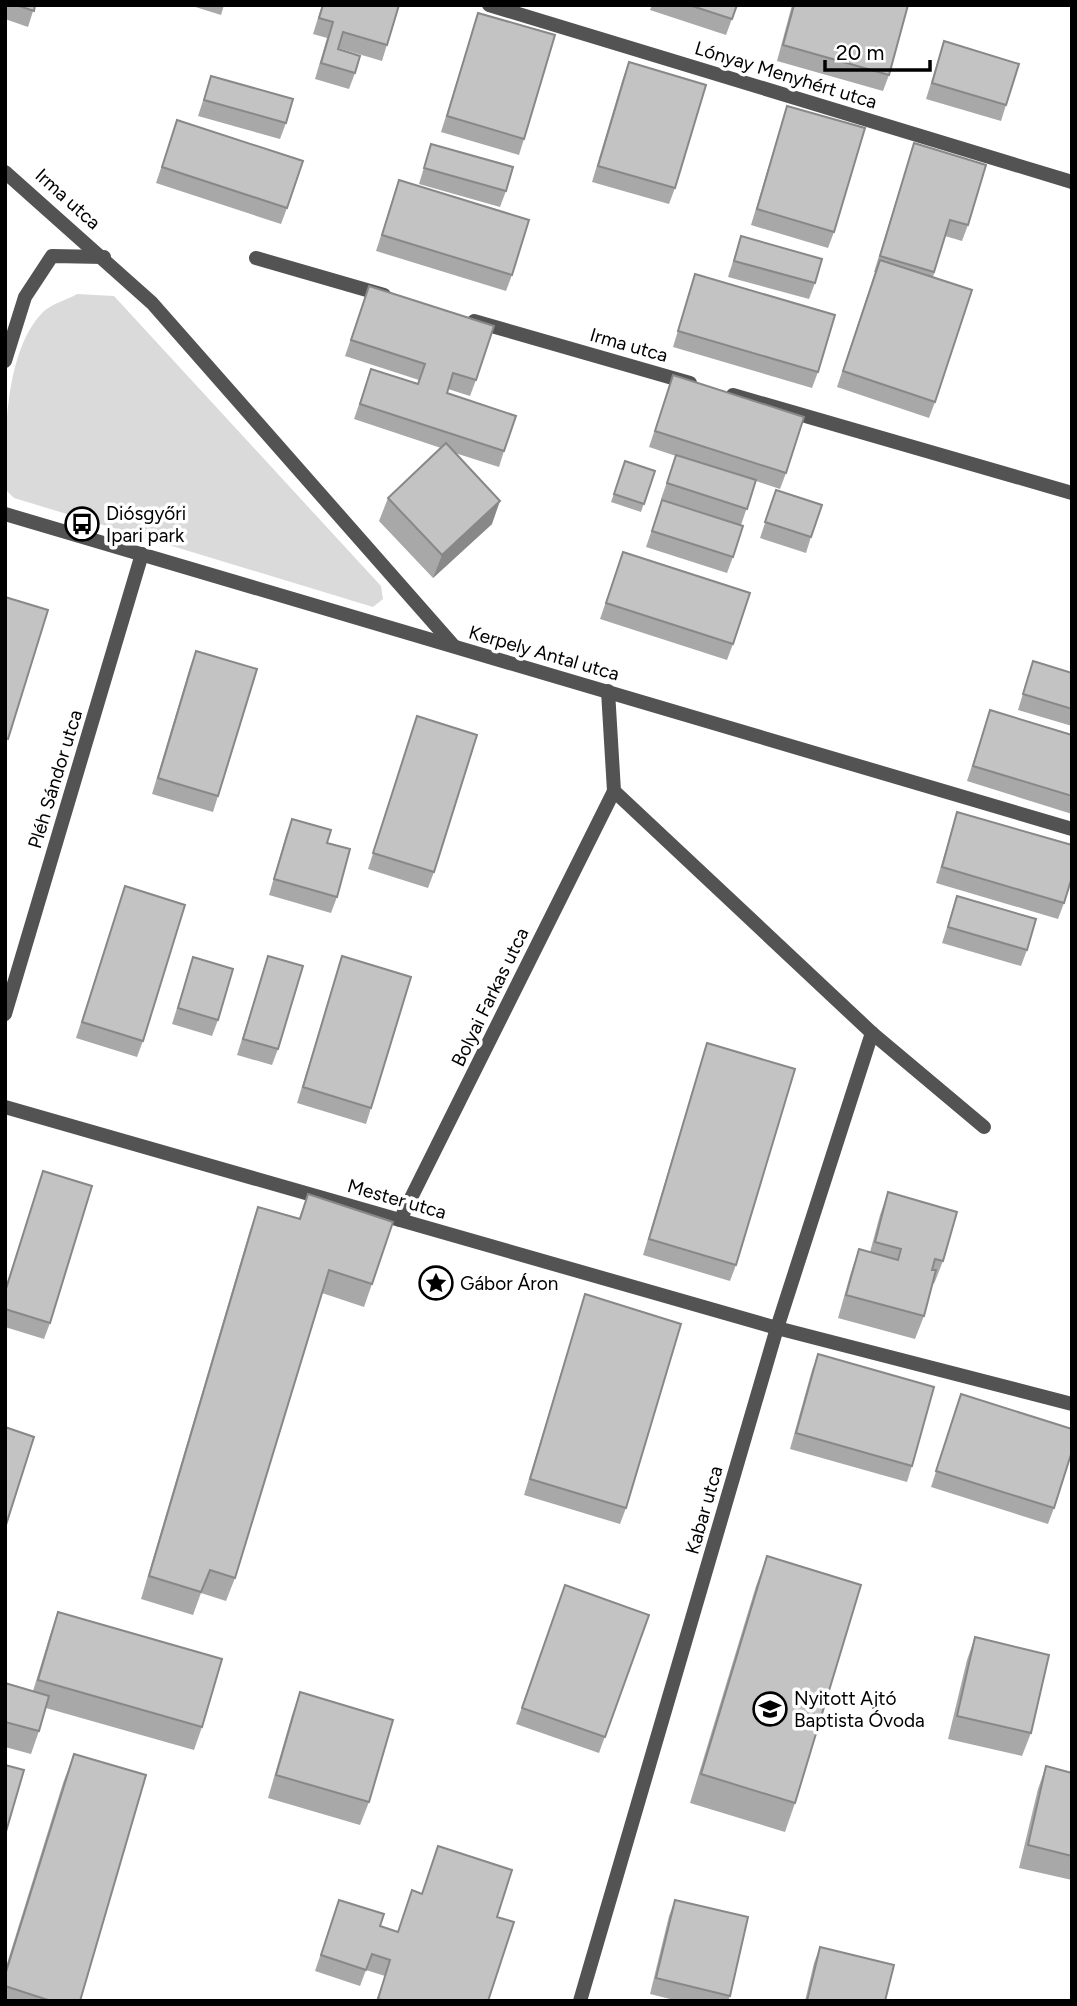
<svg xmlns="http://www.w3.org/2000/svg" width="1077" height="2006" font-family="Figtree,sans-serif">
	<rect width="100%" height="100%" fill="#fff"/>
	<path fill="#dadada" d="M77,294L114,296L381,586L383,599L373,607L14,498L5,489C5,438 4,352 43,312C51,304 67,300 77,294Z"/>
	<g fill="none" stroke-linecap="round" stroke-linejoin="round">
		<g stroke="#535353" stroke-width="14">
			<path d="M489,5L1072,182"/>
			<path d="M5,172L152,303L453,645"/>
			<path d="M256,258L384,295"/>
			<path d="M474,321L690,383"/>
			<path d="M5,361L25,297L52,256L104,257"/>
			<path d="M733,395L1072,493"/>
			<path d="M5,514L1072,829"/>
			<path d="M608,691L614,791L872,1033L984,1127"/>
			<path d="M5,1014L142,554"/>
			<path d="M5,1107L777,1328L1072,1404"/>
			<path d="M400,1220L614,791"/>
			<path d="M580,2001L777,1328L872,1033"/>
		</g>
	</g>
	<g fill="#a8a8a8">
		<path d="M5,5H35L28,27L5,19Z"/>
		<path d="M189,5H224L221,15Z"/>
		<path d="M322,5H399L382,61L338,48V49L355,73L349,89L315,79L327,38L313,34Z"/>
		<path d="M652,5H737L726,35L650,10Z"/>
		<path d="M792,5H908L889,75L883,91L777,61Z"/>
		<path d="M478,13L524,139L519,155L441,132Z"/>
		<path d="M944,41L1006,105L1001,121L926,99Z"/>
		<path d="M629,62L675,188L669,204L592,182L623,78Z"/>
		<path d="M211,76L286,123L280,139L198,116Z"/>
		<path d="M787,106L834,232L828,248L751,225L782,122Z"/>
		<path d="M177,120L287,208L281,224L156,183Z"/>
		<path d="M914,143L968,225L962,241L945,236L933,277L935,402L929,418L837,387L875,272H874Z"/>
		<path d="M431,144L506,191L500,207L419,184Z"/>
		<path d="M399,180L512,275L506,291L376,251Z"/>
		<path d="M741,236L815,283L809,299L728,277Z"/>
		<path d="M695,274L818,372L812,388L673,347Z"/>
		<path d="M369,286L476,380L470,396L448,389L447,393L504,451L499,467L455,453L492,524L433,578L379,521L388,498L441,448L354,419L371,369L417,384L419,380L345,356Z"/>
		<path d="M673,375L786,473L780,489L756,481L741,525L661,499L676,456L649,447Z"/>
		<path d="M625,461L655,471L641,512L611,502Z"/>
		<path d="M776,490L811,537L806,553L760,538Z"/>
		<path d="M662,500L733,557L727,573L646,547Z"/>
		<path d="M623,552L733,644L727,660L600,619Z"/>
		<path d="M196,651L218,796L213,812L152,794L190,667Z"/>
		<path d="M1033,661L1072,673V726L1018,710Z"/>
		<path d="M990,710L1072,735V814L967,781Z"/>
		<path d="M417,716L434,872L428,888L368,869Z"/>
		<path d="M957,812L1064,903L1058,919L936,883L952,828Z"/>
		<path d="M292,819L327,843L337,897L331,913L269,895L286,835Z"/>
		<path d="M125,886L143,1041L137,1057L76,1038Z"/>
		<path d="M957,896L1027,950L1021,966L942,943Z"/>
		<path d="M268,956L278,1049L272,1065L237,1055Z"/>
		<path d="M342,956L371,1108L366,1124L297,1103Z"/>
		<path d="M193,957L218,1020L212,1036L172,1024Z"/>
		<path d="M707,1043L736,1265L730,1281L643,1255L702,1059Z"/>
		<path d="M43,1171L50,1323L44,1339L5,1327V1289Z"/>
		<path d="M888,1192L943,1261L934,1284L933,1283L924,1316L915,1339L838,1318L851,1272L859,1249L870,1252L880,1215Z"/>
		<path d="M308,1194L372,1284L364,1307L322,1293L235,1578L226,1601L201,1593L193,1615L141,1599L250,1230L258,1207L299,1218Z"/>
		<path d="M585,1294L626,1508L620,1524L524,1495Z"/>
		<path d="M818,1354L912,1466L907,1482L790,1449L812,1370Z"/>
		<path d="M961,1394L1054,1508L1048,1524L931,1487Z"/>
		<path d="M767,1556L795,1803L785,1832L690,1803L756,1586Z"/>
		<path d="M565,1585L649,1615L599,1753L516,1724Z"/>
		<path d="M58,1612L202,1727L194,1750L46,1708L39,1731L31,1754L5,1747V1683L33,1691L50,1635Z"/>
		<path d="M975,1637L1031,1733L1022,1756L948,1739L967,1660Z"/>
		<path d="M300,1692L369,1802L360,1825L268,1798L292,1715Z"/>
		<path d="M74,1754L80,2001H5V1970L63,1783Z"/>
		<path d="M1046,1766L1072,1773V1880L1019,1868L1038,1789Z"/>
		<path d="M438,1846L497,1917L488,2001H376L385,1976L366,1970L360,1986L315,1971L339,1900L380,1926L398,1932L412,1890L422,1894Z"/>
		<path d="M675,1900L730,1996L728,2001H678L650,1994L669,1916Z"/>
		<path d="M820,1947L885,2001H805L814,1963Z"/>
	</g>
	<path fill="#888" d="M500,501L492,524L433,578L442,555Z"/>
	<g fill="#c3c3c3" stroke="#888" stroke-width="2">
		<path d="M16,5H35L34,11Z"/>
		<path d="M323,5H399L387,45L343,32L338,49L360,56L355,73L321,63L333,22L319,18Z"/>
		<path d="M689,5H737L732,19Z"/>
		<path d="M794,5H908L889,75L783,45Z"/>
		<path d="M478,13L555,35L524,139L447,116Z"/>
		<path d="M944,41L1019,64L1006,105L932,83Z"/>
		<path d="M629,62L706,85L675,188L598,166Z"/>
		<path d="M211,76L293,99L286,123L204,100Z"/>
		<path d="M787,106L865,128L834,232L757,209Z"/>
		<path d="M177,120L303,161L287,208L162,167Z"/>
		<path d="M914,143L986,165L968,225L950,220L934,272L880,256Z"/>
		<path d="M431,144L513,167L506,191L424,168Z"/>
		<path d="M399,180L529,220L512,275L382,235Z"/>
		<path d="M741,236L822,259L815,283L734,261Z"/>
		<path d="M880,260L972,290L935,402L843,371Z"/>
		<path d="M695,274L835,315L818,372L678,331Z"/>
		<path d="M369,286L494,326L476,380L453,373L447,393L516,416L504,451L360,404L371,369L418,384L425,364L351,340Z"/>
		<path d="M673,375L804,417L786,473L655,431Z"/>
		<path d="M446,443L500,501L442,555L388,498Z"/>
		<path d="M676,455L756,480L747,509L667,483Z"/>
		<path d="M625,461L655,471L644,504L614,494Z"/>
		<path d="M776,490L822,505L811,537L765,522Z"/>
		<path d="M662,500L743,526L733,557L652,531Z"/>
		<path d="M623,552L750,593L733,644L606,603Z"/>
		<path d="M5,597L48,610L8,739L5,738Z"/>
		<path d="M196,651L257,669L218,796L158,778Z"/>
		<path d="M1033,661L1072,673V709L1023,694Z"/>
		<path d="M990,710L1072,735V796L973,766Z"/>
		<path d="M417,716L477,735L434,872L373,853Z"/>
		<path d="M957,812L1072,845V877L1064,903L942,867Z"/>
		<path d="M292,819L331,830L327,843L350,849L337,897L274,879Z"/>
		<path d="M125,886L185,905L143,1041L82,1022Z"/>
		<path d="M957,896L1036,919L1027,950L948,927Z"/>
		<path d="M268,956L303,966L278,1049L243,1039Z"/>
		<path d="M342,956L411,977L371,1108L303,1087Z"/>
		<path d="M193,957L233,969L218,1020L178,1008Z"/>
		<path d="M707,1043L795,1069L736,1265L649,1239Z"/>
		<path d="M43,1171L92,1186L50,1323L5,1309V1292Z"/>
		<path d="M888,1192L957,1212L943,1261L935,1259L932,1270H936L924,1316L846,1295L859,1249L898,1260L901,1249L875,1242Z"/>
		<path d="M308,1194L393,1222L372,1284L329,1270L235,1578L210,1570L201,1592L149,1576L258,1207L300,1219Z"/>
		<path d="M585,1294L681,1324L626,1508L530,1479Z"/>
		<path d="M818,1354L934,1387L912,1466L796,1433Z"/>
		<path d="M961,1394L1072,1429V1451L1054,1508L936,1471Z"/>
		<path d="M5,1427L34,1437L5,1528Z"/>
		<path d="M767,1556L861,1585L795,1803L701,1774Z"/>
		<path d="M565,1585L649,1615L605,1737L522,1708Z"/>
		<path d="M58,1612L222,1659L202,1727L38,1680Z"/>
		<path d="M975,1637L1049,1655L1031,1733L957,1716Z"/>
		<path d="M5,1683L49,1696L39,1731L5,1722Z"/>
		<path d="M300,1692L393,1720L369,1802L276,1775Z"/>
		<path d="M74,1754L146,1775L80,2001H51L5,1986V1975Z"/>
		<path d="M5,1765L24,1770L5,1835Z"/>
		<path d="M1046,1766L1072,1773V1856L1028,1845Z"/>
		<path d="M438,1846L512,1870L497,1917L514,1922L488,2001H385L378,1999L390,1960L372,1954L366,1970L321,1955L339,1900L384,1914L380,1926L398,1932L412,1890L422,1894Z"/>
		<path d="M675,1900L748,1917L730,1996L656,1978Z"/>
		<path d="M820,1947L894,1965L885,2001H807Z"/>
	</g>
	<defs>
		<symbol id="bus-ring" viewBox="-11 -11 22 22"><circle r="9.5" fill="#fff" stroke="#000" stroke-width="1.5"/><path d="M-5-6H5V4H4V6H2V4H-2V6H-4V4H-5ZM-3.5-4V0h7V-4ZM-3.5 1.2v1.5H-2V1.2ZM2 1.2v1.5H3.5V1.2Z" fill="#000"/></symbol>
		<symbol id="sight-ring" viewBox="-11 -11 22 22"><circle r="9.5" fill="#fff" stroke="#000" stroke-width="1.5"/><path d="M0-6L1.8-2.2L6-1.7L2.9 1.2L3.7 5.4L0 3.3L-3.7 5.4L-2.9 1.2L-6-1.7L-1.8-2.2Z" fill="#000"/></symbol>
		<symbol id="school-ring" viewBox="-11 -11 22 22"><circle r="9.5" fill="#fff" stroke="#000" stroke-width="1.5"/><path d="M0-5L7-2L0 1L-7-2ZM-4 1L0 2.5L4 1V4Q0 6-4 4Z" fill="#000"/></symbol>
	</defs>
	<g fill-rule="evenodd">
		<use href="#bus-ring" x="63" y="505" width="38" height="38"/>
		<use href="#sight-ring" x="417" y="1264" width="38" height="38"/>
		<use href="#school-ring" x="751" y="1690" width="38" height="38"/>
	</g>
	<g text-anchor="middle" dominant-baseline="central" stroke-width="7" stroke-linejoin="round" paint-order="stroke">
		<g font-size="19" fill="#000" stroke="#fff">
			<text transform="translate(786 75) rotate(17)">Lónyay Menyhért utca</text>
			<text transform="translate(68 199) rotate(42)">Irma utca</text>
			<text transform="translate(629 345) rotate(16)">Irma utca</text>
			<text transform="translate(544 653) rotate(16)">Kerpely Antal utca</text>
			<text transform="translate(55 779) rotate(-73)">Pléh Sándor utca</text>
			<text transform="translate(490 997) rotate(-64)">Bolyai Farkas utca</text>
			<text transform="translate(397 1199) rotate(16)">Mester utca</text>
			<text transform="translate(704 1510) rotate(-74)">Kabar utca</text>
		</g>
		<g font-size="19" fill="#000" stroke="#fff" text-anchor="start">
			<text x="106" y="513">Diósgyőri<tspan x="106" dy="22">Ipari park</tspan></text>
			<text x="460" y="1283">Gábor Áron</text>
			<text x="794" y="1698">Nyitott Ajtó<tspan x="794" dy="22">Baptista Óvoda</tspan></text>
		</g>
	</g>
	<rect width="1077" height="2006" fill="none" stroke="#000000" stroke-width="14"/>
	<path d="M825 60v10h105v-10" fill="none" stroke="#000000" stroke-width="3.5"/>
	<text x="836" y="60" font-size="21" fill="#000000" stroke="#ffffff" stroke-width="5" paint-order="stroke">20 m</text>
</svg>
